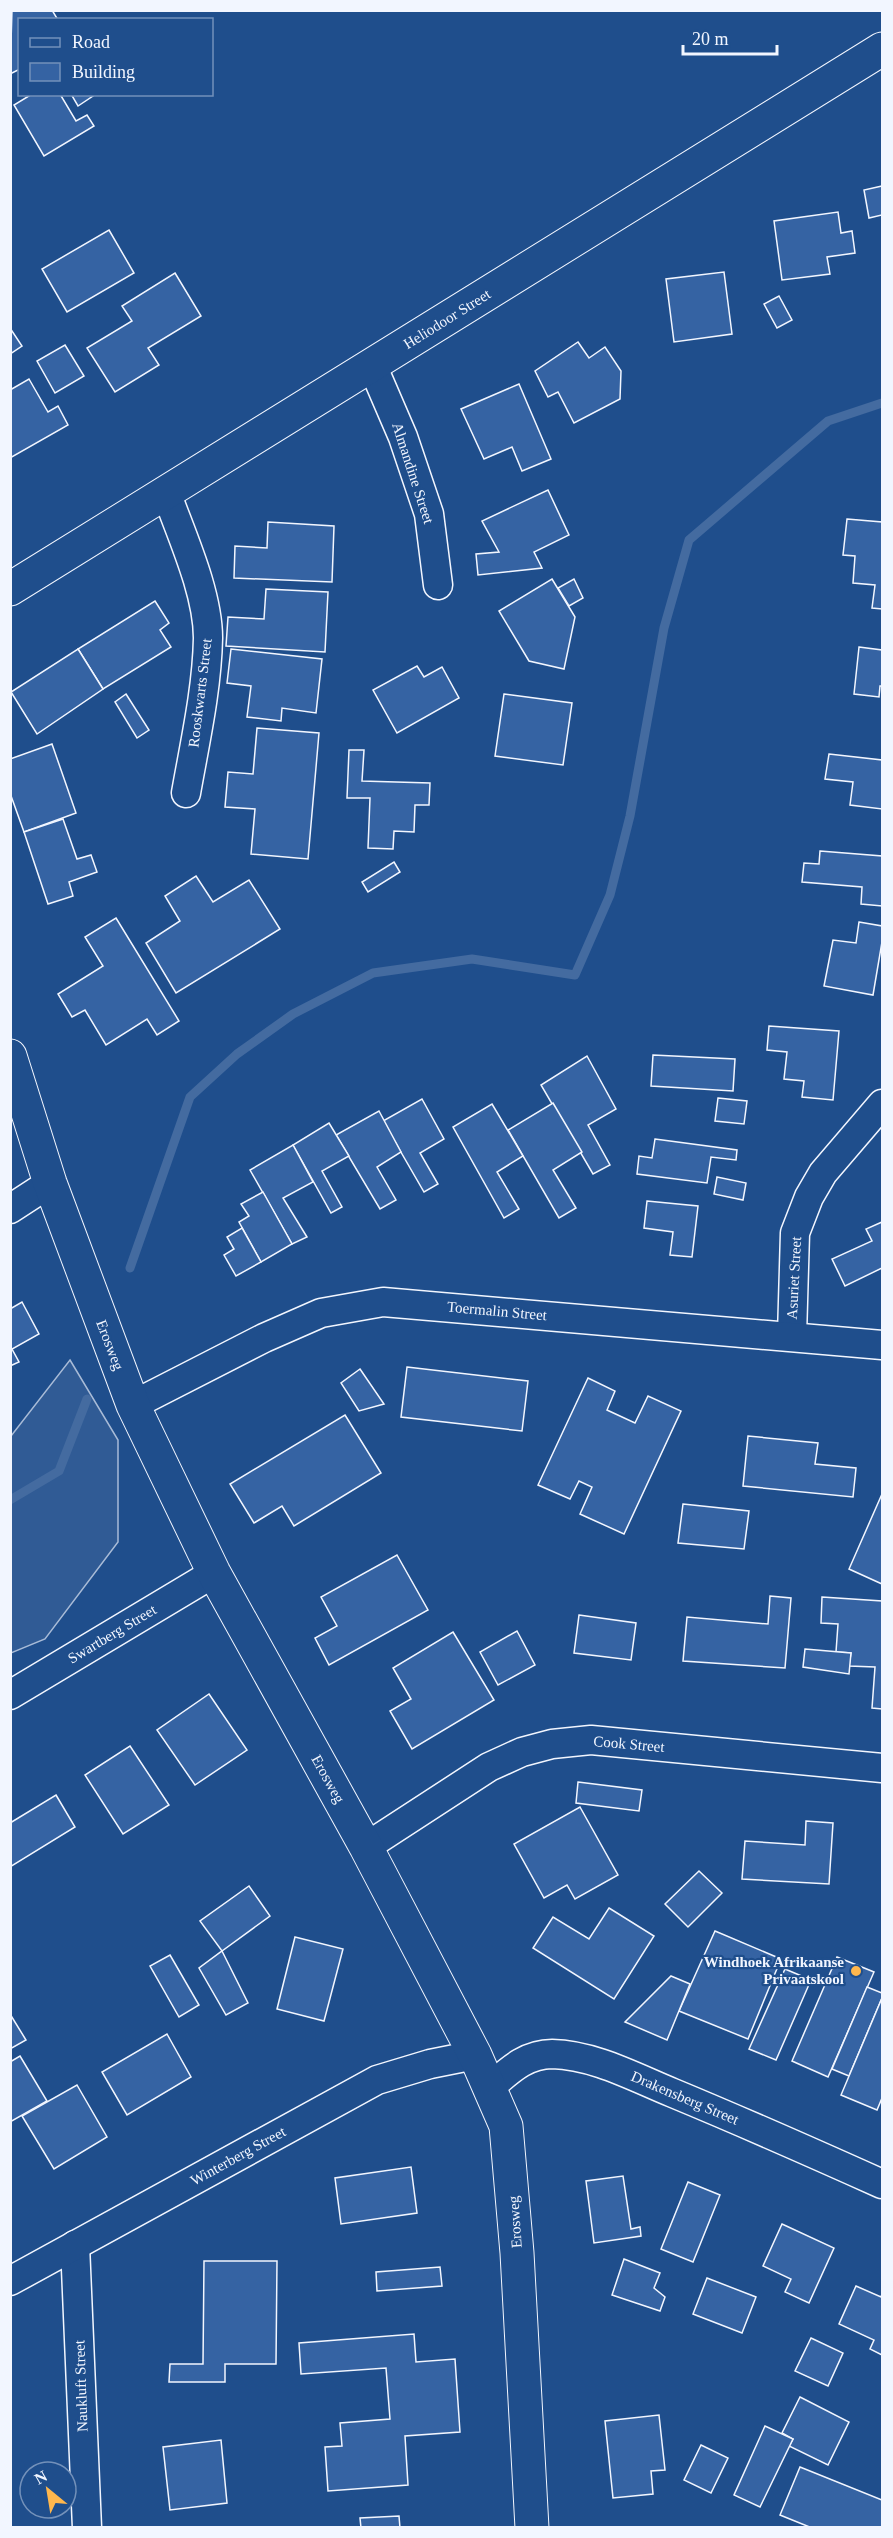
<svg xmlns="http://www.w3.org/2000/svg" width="893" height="2538" font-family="Georgia,serif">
	<rect width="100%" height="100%" fill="#1f4e8c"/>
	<path fill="#305b95" stroke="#a8bbd7" stroke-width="1.5" d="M70,1360L118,1440V1542L45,1639L11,1653V1436Z"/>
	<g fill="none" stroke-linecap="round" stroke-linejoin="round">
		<g stroke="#446ba0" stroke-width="9">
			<path d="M130,1268L190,1097L237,1054L293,1014L373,973L472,959L575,975L610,895L630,816L664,628L689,540L828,421L882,403"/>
			<path d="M10,1500L59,1471L87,1399"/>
		</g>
	</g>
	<g fill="#3563a3" stroke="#f2f6ff" stroke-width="1.5">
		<path d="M12,10H52L58,20H20V69L10,74Z"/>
		<path d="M32,94H60L76,121L87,115L94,126L44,156L14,105Z"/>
		<path d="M71,94H96L78,106Z"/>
		<path d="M882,186V215L869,218L864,190Z"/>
		<path d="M838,212L841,233L852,231L855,253L827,257L830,274L782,280L774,221Z"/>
		<path d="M109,230L134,273L67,312L42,269Z"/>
		<path d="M724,272L732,334L674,342L666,279Z"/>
		<path d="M175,273L201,316L148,348L159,365L115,392L87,348L132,321L122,306Z"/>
		<path d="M779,296L792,320L777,328L764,304Z"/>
		<path d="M10,328L22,346L10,354Z"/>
		<path d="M578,342L589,358L605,347L621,371L620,399L574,423L558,392L548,397L535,371Z"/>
		<path d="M65,345L84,376L55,393L37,361Z"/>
		<path d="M29,379L48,412L58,406L68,425L10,458V390Z"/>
		<path d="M519,384L551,459L522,471L512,447L484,459L461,409Z"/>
		<path d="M548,490L569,535L534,552L542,568L478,575L476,554L499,552L482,521Z"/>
		<path d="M847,519L882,522V609L872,608L875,585L853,583L855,556L843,555Z"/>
		<path d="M268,522L334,526L332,582L234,578L235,546L267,548Z"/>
		<path d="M552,579L575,617L564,669L529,661L499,611Z"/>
		<path d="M574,579L583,598L569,606L558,588Z"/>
		<path d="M266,589L328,592L325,652L226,646L228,617L264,619Z"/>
		<path d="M155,601L169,623L160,630L171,647L103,689L78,649Z"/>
		<path d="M859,647L882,650V686H880L879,697L854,694Z"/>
		<path d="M78,649L103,689L37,734L11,692Z"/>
		<path d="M231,649L322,659L316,713L282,708L281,721L247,717L251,686L227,683Z"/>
		<path d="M417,666L424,677L442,667L459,698L397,733L373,690Z"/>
		<path d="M126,694L149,730L137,738L115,702Z"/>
		<path d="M504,694L572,703L563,765L495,756Z"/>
		<path d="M257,728L319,733L308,859L251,854L255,809L225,807L228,772L253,774Z"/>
		<path d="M52,744L76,813L24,832L10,793V759Z"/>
		<path d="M349,750H364L362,781L430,783L429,805H415L414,832L394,831L393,849L368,848L370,798H347Z"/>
		<path d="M829,754L882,760V809L850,805L853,782L825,779Z"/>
		<path d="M63,819L77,859L91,855L97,872L69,882L73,896L48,904L24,832Z"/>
		<path d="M820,851L882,856V906L861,904L862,887L802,882L804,863L819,864Z"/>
		<path d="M394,862L400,872L368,892L362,882Z"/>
		<path d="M196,876L213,902L249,880L280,929L176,993L146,943L180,921L165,896Z"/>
		<path d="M116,918L179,1021L157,1035L147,1019L106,1045L85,1010L72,1017L58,994L103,966L85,937Z"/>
		<path d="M859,922L882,926V942L873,995L824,986L833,940L856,943Z"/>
		<path d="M769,1026L839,1031L833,1100L802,1097L804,1081L784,1079L787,1052L767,1050Z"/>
		<path d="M653,1055L735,1059L733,1091L651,1086Z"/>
		<path d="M587,1056L616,1109L588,1125L610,1165L593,1174L541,1085Z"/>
		<path d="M718,1098L747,1101L744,1124L715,1121Z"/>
		<path d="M422,1099L444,1139L420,1153L438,1184L424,1192L383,1121Z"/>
		<path d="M553,1103L582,1152L553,1170L576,1208L559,1218L508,1130Z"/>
		<path d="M492,1104L523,1156L497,1172L519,1209L504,1218L453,1127Z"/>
		<path d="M379,1111L401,1152L377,1167L396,1200L380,1209L336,1135Z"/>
		<path d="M329,1123L349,1156L322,1171L342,1207L331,1213L293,1145Z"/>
		<path d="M655,1139L737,1150L736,1160L711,1157L707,1183L637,1174L639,1156L652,1158Z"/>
		<path d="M293,1145L313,1182L283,1198L307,1237L292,1244L250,1170Z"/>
		<path d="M717,1177L746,1183L743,1200L714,1194Z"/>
		<path d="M263,1192L292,1244L261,1262L239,1222L249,1216L241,1204Z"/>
		<path d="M647,1201L698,1206L692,1257L670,1255L673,1232L644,1228Z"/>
		<path d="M882,1222V1268L845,1286L832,1259L872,1241L866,1229Z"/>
		<path d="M242,1228L261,1262L236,1276L224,1255L234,1249L227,1237Z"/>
		<path d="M22,1302L39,1334L12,1349L19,1362L10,1366V1309Z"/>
		<path d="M407,1367L528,1381L522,1431L401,1417Z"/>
		<path d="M360,1369L384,1404L359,1411L341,1383Z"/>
		<path d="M588,1378L615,1391L607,1410L635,1423L648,1396L681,1411L624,1534L580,1514L592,1487L579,1481L570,1499L538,1485Z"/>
		<path d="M345,1415L381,1473L294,1526L282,1506L254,1523L230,1484Z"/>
		<path d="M748,1436L818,1443L815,1464L856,1468L853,1497L743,1486Z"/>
		<path d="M882,1494V1584L849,1569Z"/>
		<path d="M683,1504L749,1511L744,1549L678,1543Z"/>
		<path d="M397,1555L428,1610L329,1665L315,1638L337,1626L321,1597Z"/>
		<path d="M770,1596L791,1598L785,1668L683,1661L687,1617L768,1624Z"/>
		<path d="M822,1597L882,1601V1709L872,1708L875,1667L849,1666L851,1653L836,1652L838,1624L821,1623Z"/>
		<path d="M579,1615L636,1623L631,1660L574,1653Z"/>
		<path d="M517,1631L535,1665L498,1685L480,1652Z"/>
		<path d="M453,1632L494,1700L412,1749L390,1711L411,1699L393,1668Z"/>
		<path d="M805,1649L851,1653L849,1674L803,1667Z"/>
		<path d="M209,1694L247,1750L195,1785L157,1730Z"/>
		<path d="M130,1746L169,1805L123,1834L85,1775Z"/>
		<path d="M578,1782L642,1790L639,1811L576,1803Z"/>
		<path d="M56,1795L75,1827L10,1867V1823Z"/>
		<path d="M580,1807L618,1875L575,1899L567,1885L544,1898L514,1844Z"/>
		<path d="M806,1821L833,1823L829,1884L742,1879L745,1841L805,1845Z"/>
		<path d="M699,1871L722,1893L688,1927L665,1904Z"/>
		<path d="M249,1886L270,1916L222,1951L200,1921Z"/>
		<path d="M609,1908L654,1936L614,1999L533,1948L553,1917L589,1939Z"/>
		<path d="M715,1931L781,1959L748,2039L679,2011Z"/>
		<path d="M295,1937L343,1949L324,2021L277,2009Z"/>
		<path d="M222,1951L248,2003L226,2015L199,1968Z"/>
		<path d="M170,1955L199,2005L179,2017L150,1966Z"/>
		<path d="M837,1957L874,1972L828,2077L792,2061Z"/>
		<path d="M785,1969L811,1980L776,2060L749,2049Z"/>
		<path d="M671,1976L690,1984L667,2040L625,2022Z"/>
		<path d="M867,1987L882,1993V1998L849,2076L832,2069Z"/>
		<path d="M882,1998V2098L877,2110L841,2095Z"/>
		<path d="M10,2014L26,2040L10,2049Z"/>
		<path d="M167,2034L191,2077L127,2115L102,2072Z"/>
		<path d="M20,2056L47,2101L10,2122V2062Z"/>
		<path d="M77,2085L107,2137L54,2169L22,2116Z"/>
		<path d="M411,2167L417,2213L341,2224L335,2178Z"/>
		<path d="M623,2176L631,2229L640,2227L641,2236L594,2243L586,2181Z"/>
		<path d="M688,2182L720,2195L693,2262L661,2249Z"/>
		<path d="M782,2224L834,2248L809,2303L785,2292L791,2279L763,2266Z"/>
		<path d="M624,2259L660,2273L654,2288L665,2297L660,2311L612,2295Z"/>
		<path d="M204,2261H277L276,2364H225V2382H169L170,2364H203Z"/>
		<path d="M440,2267L442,2286L377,2291L376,2272Z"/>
		<path d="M707,2278L756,2297L742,2333L693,2314Z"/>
		<path d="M856,2286L881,2297L882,2294V2355L870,2349L874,2340L839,2324Z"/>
		<path d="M414,2334L416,2362L455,2359L460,2432L405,2436L408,2485L328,2491L325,2447L342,2446L340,2423L390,2419L386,2368L301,2374L299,2343Z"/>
		<path d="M811,2338L843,2353L828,2386L795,2371Z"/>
		<path d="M800,2397L849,2422L828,2465L789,2446L793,2439L782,2433Z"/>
		<path d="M659,2415L665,2470L651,2471L653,2494L613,2498L605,2421Z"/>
		<path d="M765,2426L793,2439L760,2507L734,2495Z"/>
		<path d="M221,2440L227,2503L170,2510L163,2447Z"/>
		<path d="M701,2445L728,2458L711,2493L684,2480Z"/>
		<path d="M800,2467L882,2500V2528H812L780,2515Z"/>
		<path d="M399,2516L400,2528H361L360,2518Z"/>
	</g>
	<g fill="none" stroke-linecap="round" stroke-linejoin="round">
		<defs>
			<g id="minor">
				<path d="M372,365L403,437L429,514L438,585"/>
				<path d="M166,492C181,534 208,592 208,638C207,689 195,742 186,793"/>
				<path d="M10,1209L50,1183"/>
				<path d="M792,1336L795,1233L809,1197L823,1173L882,1104"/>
				<path d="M133,1405L264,1338L321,1313L383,1302L882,1345"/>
				<path d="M10,1695L214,1573"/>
				<path d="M366,1847L489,1767L522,1752L552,1744L591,1740L882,1768"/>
				<path d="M489,2088C508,2072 525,2054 552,2054C594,2055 634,2077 673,2093C743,2122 813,2153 882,2184"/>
				<path d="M75,2245L87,2528"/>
				<path d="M10,2281L377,2080L430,2064L475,2055"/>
			</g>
			<g id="tertiary">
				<path d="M10,589L882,49"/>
				<path d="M10,1056L50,1183L133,1405L214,1573L366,1847L475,2055L506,2126L517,2253L532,2528"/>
			</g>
		</defs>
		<use href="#minor" stroke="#f2f6ff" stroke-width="31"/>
		<use href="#tertiary" stroke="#f2f6ff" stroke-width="35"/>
		<use href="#minor" stroke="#1f4e8c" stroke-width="28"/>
		<use href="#tertiary" stroke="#1f4e8c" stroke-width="33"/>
	</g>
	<circle fill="#ffb74d" stroke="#1f4e8c" stroke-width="2" cx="856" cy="1971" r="6"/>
	<g text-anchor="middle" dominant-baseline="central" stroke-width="4.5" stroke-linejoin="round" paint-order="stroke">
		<g font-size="15" fill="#f2f6ff" stroke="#1f4e8c">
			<text transform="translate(447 319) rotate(-32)">Heliodoor Street</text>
			<text transform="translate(413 473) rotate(72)">Almandine Street</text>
			<text transform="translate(200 693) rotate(-83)">Rooskwarts Street</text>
			<text transform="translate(794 1278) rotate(-87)">Asuriet Street</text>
			<text transform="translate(497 1311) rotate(5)">Toermalin Street</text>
			<text transform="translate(110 1345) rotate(69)">Erosweg</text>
			<text transform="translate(112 1634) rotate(-31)">Swartberg Street</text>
			<text transform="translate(629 1744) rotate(5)">Cook Street</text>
			<text transform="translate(328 1779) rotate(61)">Erosweg</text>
			<text transform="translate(685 2098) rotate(23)">Drakensberg Street</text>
			<text transform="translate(238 2156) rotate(-29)">Winterberg Street</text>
			<text transform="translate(515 2222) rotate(-94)">Erosweg</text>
			<text transform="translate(81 2386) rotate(-92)">Naukluft Street</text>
		</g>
		<g font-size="15" font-weight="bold" fill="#f2f6ff" stroke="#1f4e8c" text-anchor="end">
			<text x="844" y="1962">Windhoek Afrikaanse<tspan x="844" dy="17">Privaatskool</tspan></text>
		</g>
	</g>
	<rect width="893" height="2538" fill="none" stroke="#f2f6ff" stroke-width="24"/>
	<rect x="18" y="18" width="195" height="78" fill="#1f4e8c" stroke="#7391ba" stroke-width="1.5"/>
	<rect x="30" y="38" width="30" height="9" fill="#1f4e8c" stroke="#7391ba" stroke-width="1.5"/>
	<text x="72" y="48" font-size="18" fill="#f2f6ff">Road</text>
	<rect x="30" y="63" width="30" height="18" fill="#3563a3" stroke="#7391ba" stroke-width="1.5"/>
	<text x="72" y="78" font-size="18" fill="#f2f6ff">Building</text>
	<g transform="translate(48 2490) rotate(330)"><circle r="28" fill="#1f4e8c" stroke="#7391ba" stroke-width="1.5"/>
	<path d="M0-4.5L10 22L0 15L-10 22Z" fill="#ffb74d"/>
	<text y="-9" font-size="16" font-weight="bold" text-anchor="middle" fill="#f2f6ff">N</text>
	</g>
	<path d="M683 45v9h94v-9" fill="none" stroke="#f2f6ff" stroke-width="3"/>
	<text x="692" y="45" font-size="18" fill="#f2f6ff" stroke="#1f4e8c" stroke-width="4.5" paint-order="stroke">20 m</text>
</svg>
